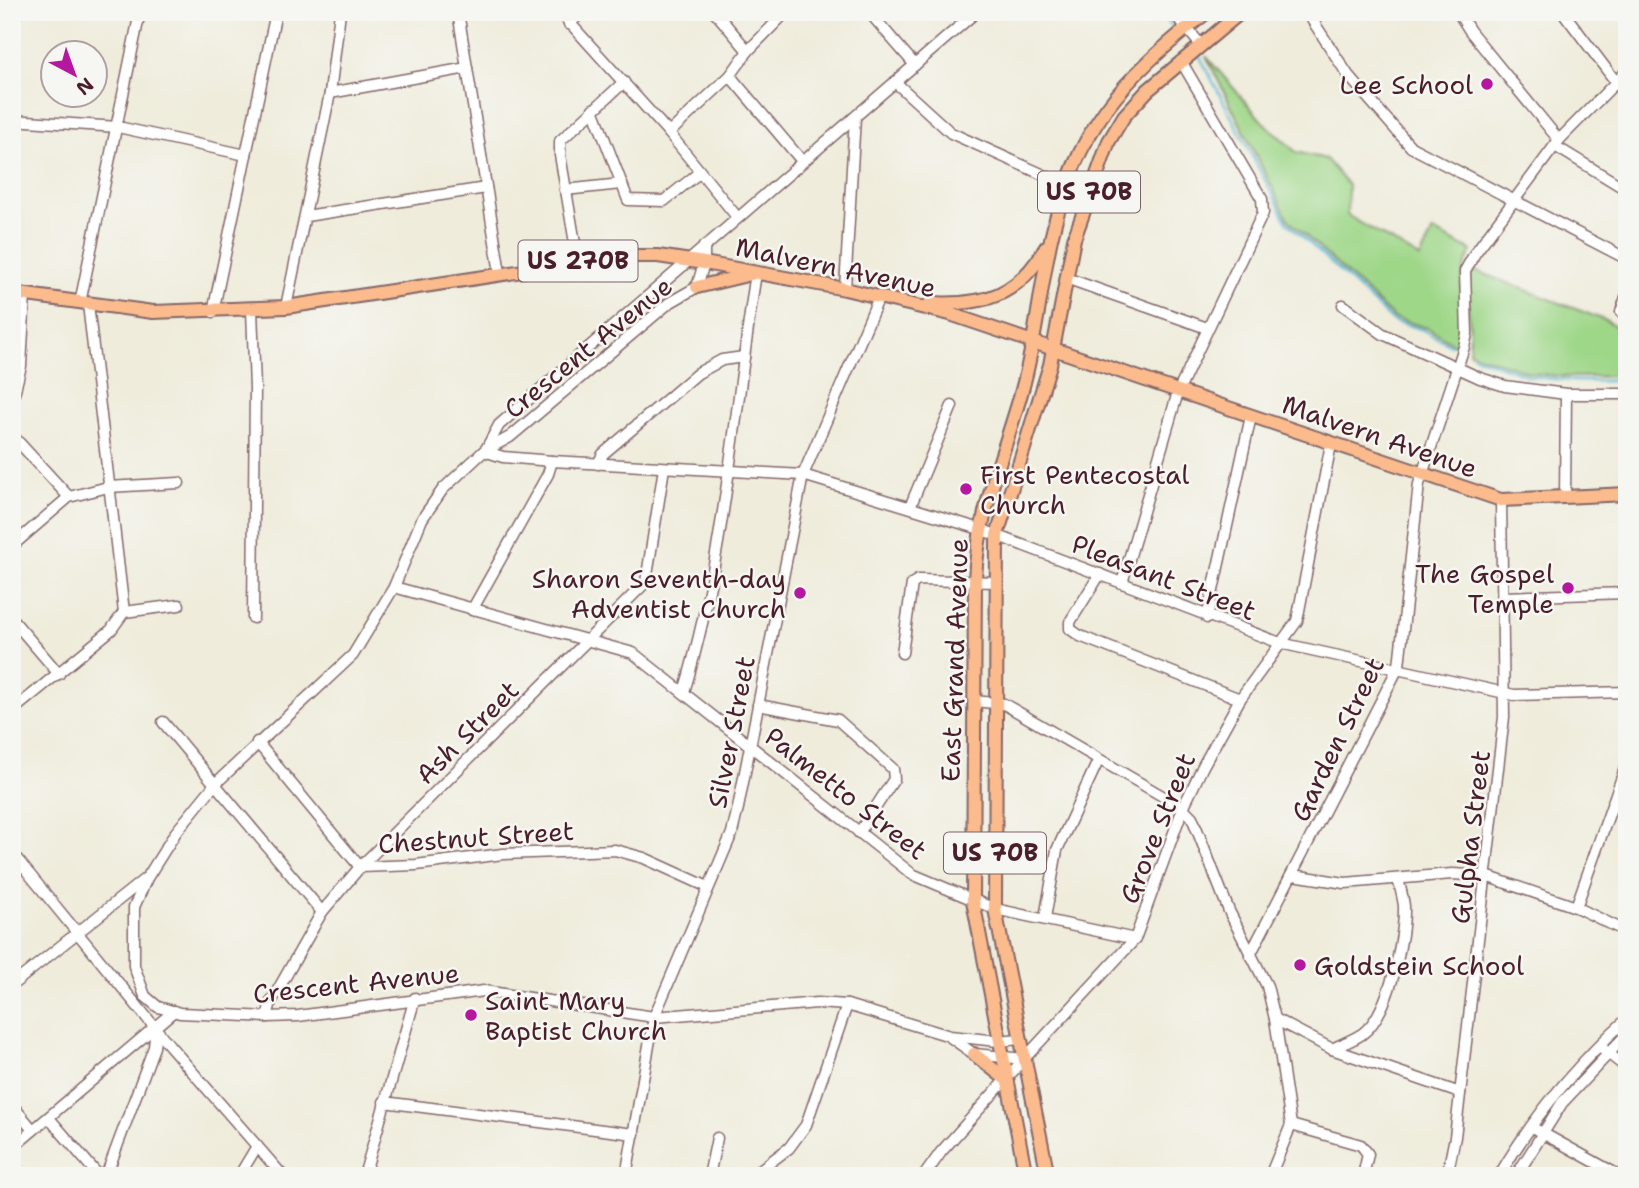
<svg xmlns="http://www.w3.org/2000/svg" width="1639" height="1188" font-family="'Shantell Sans',sans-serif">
	<rect width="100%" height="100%" fill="#f6f6f2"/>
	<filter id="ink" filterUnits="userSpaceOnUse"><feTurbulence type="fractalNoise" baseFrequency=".0143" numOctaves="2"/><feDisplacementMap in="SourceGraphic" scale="14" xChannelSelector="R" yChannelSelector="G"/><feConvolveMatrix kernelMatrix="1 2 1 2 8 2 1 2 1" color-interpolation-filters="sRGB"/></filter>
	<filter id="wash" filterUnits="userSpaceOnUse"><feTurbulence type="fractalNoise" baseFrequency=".00686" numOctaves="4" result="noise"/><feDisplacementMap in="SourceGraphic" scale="28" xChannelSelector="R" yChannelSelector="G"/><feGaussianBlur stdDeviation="1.57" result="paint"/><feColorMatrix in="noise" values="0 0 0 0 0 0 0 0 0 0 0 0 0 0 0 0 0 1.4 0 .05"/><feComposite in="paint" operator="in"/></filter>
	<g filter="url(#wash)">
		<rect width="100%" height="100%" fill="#efecdb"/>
		<g fill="#9fd789" stroke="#747b5a" stroke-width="2">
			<path d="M1206,56L1261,120L1296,152L1326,159L1348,185L1347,215L1420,258L1433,231L1472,251C1449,289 1473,310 1458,346L1427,328L1394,318L1288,219Z"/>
			<path d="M1471,269L1607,321L1627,333V376L1568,377L1531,373L1469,352C1473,325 1463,294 1471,269Z"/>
		</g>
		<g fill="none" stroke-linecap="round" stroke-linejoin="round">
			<g stroke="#56b8d4" stroke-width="2.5">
				<path d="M1159,12L1172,26"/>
				<path d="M1199,55L1287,222L1393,321L1421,329L1451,345"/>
				<path d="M1474,356L1529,376L1574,381H1627"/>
			</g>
		</g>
	</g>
	<g filter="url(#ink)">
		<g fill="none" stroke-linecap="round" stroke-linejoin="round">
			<defs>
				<g id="minor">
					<path d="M458,12L500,273"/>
					<path d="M560,12L669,133L737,217"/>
					<path d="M715,12L748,51"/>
					<path d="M869,12L915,65"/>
					<path d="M1173,12L1200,44"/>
					<path d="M1307,12L1348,75L1411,147L1627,259"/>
					<path d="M1458,12L1470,31L1559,140"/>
					<path d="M1563,12L1616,82"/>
					<path d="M569,24L582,12"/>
					<path d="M12,31L16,12"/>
					<path d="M730,76L802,161"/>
					<path d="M895,82L951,133L1088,195"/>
					<path d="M330,93L467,68"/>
					<path d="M593,109L628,200L664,201L700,172"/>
					<path d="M12,120L118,127L246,155"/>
					<path d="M669,133L730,76L748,51L786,12"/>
					<path d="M1555,146L1627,190"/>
					<path d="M565,190L621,184"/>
					<path d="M306,216L486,188"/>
					<path d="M704,246V263L697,287L669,303L510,437L484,451L443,489L422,519L394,587L353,655L215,784L176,832L147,878L134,907V966L145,996L158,1007L180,1013L267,1017L298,1016L484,991L654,1017L817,1003L847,1005L950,1036L998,1041L1020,1039"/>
					<path d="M578,261L560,155V141L624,82"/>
					<path d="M1066,278L1207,328"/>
					<path d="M845,289L855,117"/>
					<path d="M80,303L140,12"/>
					<path d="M88,304L124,612"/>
					<path d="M1343,305L1383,334L1480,378L1505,386L1566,394H1627"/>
					<path d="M286,307L330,93L340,12"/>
					<path d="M252,310L255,388L253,618"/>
					<path d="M213,312L276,12"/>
					<path d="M1621,312L1627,294"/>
					<path d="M12,402L21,366L25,294"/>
					<path d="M12,435L69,497"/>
					<path d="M484,451L503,457L552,461L803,475L980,529L1280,643L1514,695L1627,692"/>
					<path d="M485,451L499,425L976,12"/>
					<path d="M598,464L603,454L698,373L722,360L744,357"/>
					<path d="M1565,497L1566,394"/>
					<path d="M910,507L952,406"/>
					<path d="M12,546L69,497L108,487L179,483"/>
					<path d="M1100,574L1070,622V629L1080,636L1240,699"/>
					<path d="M1122,583L1178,392L1263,213L1262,199L1181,61"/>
					<path d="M394,587L633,653L912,874L995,909L1135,939"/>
					<path d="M1503,597L1627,593"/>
					<path d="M472,610L548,474L552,461"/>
					<path d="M1207,618L1251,416"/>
					<path d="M12,619L59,674"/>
					<path d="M902,653L912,584L918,580L996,582"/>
					<path d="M684,692C725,555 734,414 756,273"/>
					<path d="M974,701L1004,704L1183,808L1192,817L1229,911L1267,986L1275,1019L1291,1125L1270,1176"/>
					<path d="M758,705L838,720L893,769L894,779L859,833"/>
					<path d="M12,711L111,630L124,612L179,605"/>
					<path d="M163,722L322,912"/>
					<path d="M257,742L360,867L416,865L503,854L615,850L644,858L708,887"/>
					<path d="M12,853L170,1046L283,1176"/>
					<path d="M1293,875L1345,883L1452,874L1486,876L1576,907L1627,932"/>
					<path d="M1576,907L1627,763"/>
					<path d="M1045,918L1057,850L1098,761"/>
					<path d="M1250,955L1399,666L1419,484L1464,347L1467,334L1465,271L1475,253L1559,140L1627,71"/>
					<path d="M12,985L146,878"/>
					<path d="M267,1017L271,1002L322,912L360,867L646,582L664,468"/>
					<path d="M1275,1019L1332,1049L1460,1093"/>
					<path d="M950,1037L974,1054L1024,1059"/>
					<path d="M1332,1049C1342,1044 1353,1040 1362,1034C1389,1015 1405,938 1404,906C1403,897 1400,887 1398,879"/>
					<path d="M1604,1050L1627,1068"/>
					<path d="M384,1102L634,1134"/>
					<path d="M12,1105L33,1130"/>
					<path d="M49,1118L99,1176"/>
					<path d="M1291,1125L1361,1145L1368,1154L1363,1176"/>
					<path d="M1537,1130L1620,1176"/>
					<path d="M12,1148L174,1011"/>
					<path d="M106,1176L154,1047L156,1027"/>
					<path d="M239,1176L257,1146"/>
					<path d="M364,1176L415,998"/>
					<path d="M626,1176L654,1017L732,833L738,808L803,475L879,297"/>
					<path d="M709,1176L717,1138"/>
					<path d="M752,1176L789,1148L806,1125L847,1005"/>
					<path d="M924,1176L941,1152L1024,1059L1135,939L1183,808L1203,766L1240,699L1297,621L1331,444"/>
					<path d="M1447,1176L1455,1137L1504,717L1501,500"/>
					<path d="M1499,1176C1534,1116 1576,1065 1627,1019"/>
					<path d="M1516,1176L1562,1103L1627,1034"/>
				</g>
				<g id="major">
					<path d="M697,287L751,274"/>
					<path d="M12,293L153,312L286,307L622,256H658L704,263L845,289L950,314L1501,500L1627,494"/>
					<path d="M930,303C983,306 1019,296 1046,247"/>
					<path d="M974,1054L1007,1080"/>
					<path d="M1026,1176L973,901L975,581C977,514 1004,455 1022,390C1036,340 1040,289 1051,239C1076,128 1121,80 1207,12"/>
					<path d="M1048,1176L995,909L997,535L1050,365L1074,239L1109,141L1124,116L1148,90L1241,12"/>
				</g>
			</defs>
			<use href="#minor" stroke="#846769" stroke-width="13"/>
			<use href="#major" stroke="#846769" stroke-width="16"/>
			<use href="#minor" stroke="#fff" stroke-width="10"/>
			<use href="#major" stroke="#fbbb8d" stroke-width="12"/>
		</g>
	</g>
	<g fill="#b5179e" stroke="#f6f6f2" stroke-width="2.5">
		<circle cx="1487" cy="84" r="7"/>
		<circle cx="966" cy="489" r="7"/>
		<circle cx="1568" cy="588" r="7"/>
		<circle cx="800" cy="593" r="7"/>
		<circle cx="1300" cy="965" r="7"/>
		<circle cx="471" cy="1015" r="7"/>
	</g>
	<g text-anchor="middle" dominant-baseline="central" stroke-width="5" stroke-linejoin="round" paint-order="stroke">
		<g fill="#f6f6f2" stroke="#7e6067" stroke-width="2">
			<rect x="1038" y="171.5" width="102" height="41" rx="5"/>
			<rect x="518.5" y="240.5" width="119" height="41" rx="5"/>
			<rect x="944" y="832.5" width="102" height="41" rx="5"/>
		</g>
		<g font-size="24" font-weight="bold" fill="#4a1f2b">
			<text x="1089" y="192">US 70B</text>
			<text x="578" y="261">US 270B</text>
			<text x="995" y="853">US 70B</text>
		</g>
		<g font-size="26" fill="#4a1f2b" stroke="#f6f6f2" text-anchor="end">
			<text x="1473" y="84">Lee School</text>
			<text x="980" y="474" text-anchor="start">First Pentecostal<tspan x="980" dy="30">Church</tspan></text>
			<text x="1554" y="573">The Gospel<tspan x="1554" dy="30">Temple</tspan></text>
			<text x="786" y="578">Sharon Seventh-day<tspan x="786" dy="30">Adventist Church</tspan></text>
			<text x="1314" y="965" text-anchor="start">Goldstein School</text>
			<text x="485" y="1000" text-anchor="start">Saint Mary<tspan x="485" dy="30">Baptist Church</tspan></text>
		</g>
		<g font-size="26" fill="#4a1f2b" stroke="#f6f6f2">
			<text transform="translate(836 267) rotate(12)">Malvern Avenue</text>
			<text transform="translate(588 347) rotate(-39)">Crescent Avenue</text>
			<text transform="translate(1380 436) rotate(19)">Malvern Avenue</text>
			<text transform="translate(1164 577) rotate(21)">Pleasant Street</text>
			<text transform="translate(954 660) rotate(-88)">East Grand Avenue</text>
			<text transform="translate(467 732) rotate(-45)">Ash Street</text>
			<text transform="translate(731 732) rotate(-79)">Silver Street</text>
			<text transform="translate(1337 739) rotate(-64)">Garden Street</text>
			<text transform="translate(846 793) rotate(38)">Palmetto Street</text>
			<text transform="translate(1157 828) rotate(-68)">Grove Street</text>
			<text transform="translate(476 837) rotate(-4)">Chestnut Street</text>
			<text transform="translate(1470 837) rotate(-83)">Gulpha Street</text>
			<text transform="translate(356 983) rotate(-6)">Crescent Avenue</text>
		</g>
	</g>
	<rect width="1639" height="1188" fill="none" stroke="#f6f6f2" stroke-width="42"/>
	<g transform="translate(74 74) rotate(139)"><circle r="33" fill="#f6f6f2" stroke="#b1a0a2" stroke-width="2"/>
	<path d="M0-5L12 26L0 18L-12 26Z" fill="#b5179e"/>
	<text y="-10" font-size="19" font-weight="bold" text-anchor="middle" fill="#4a1f2b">N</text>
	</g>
</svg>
